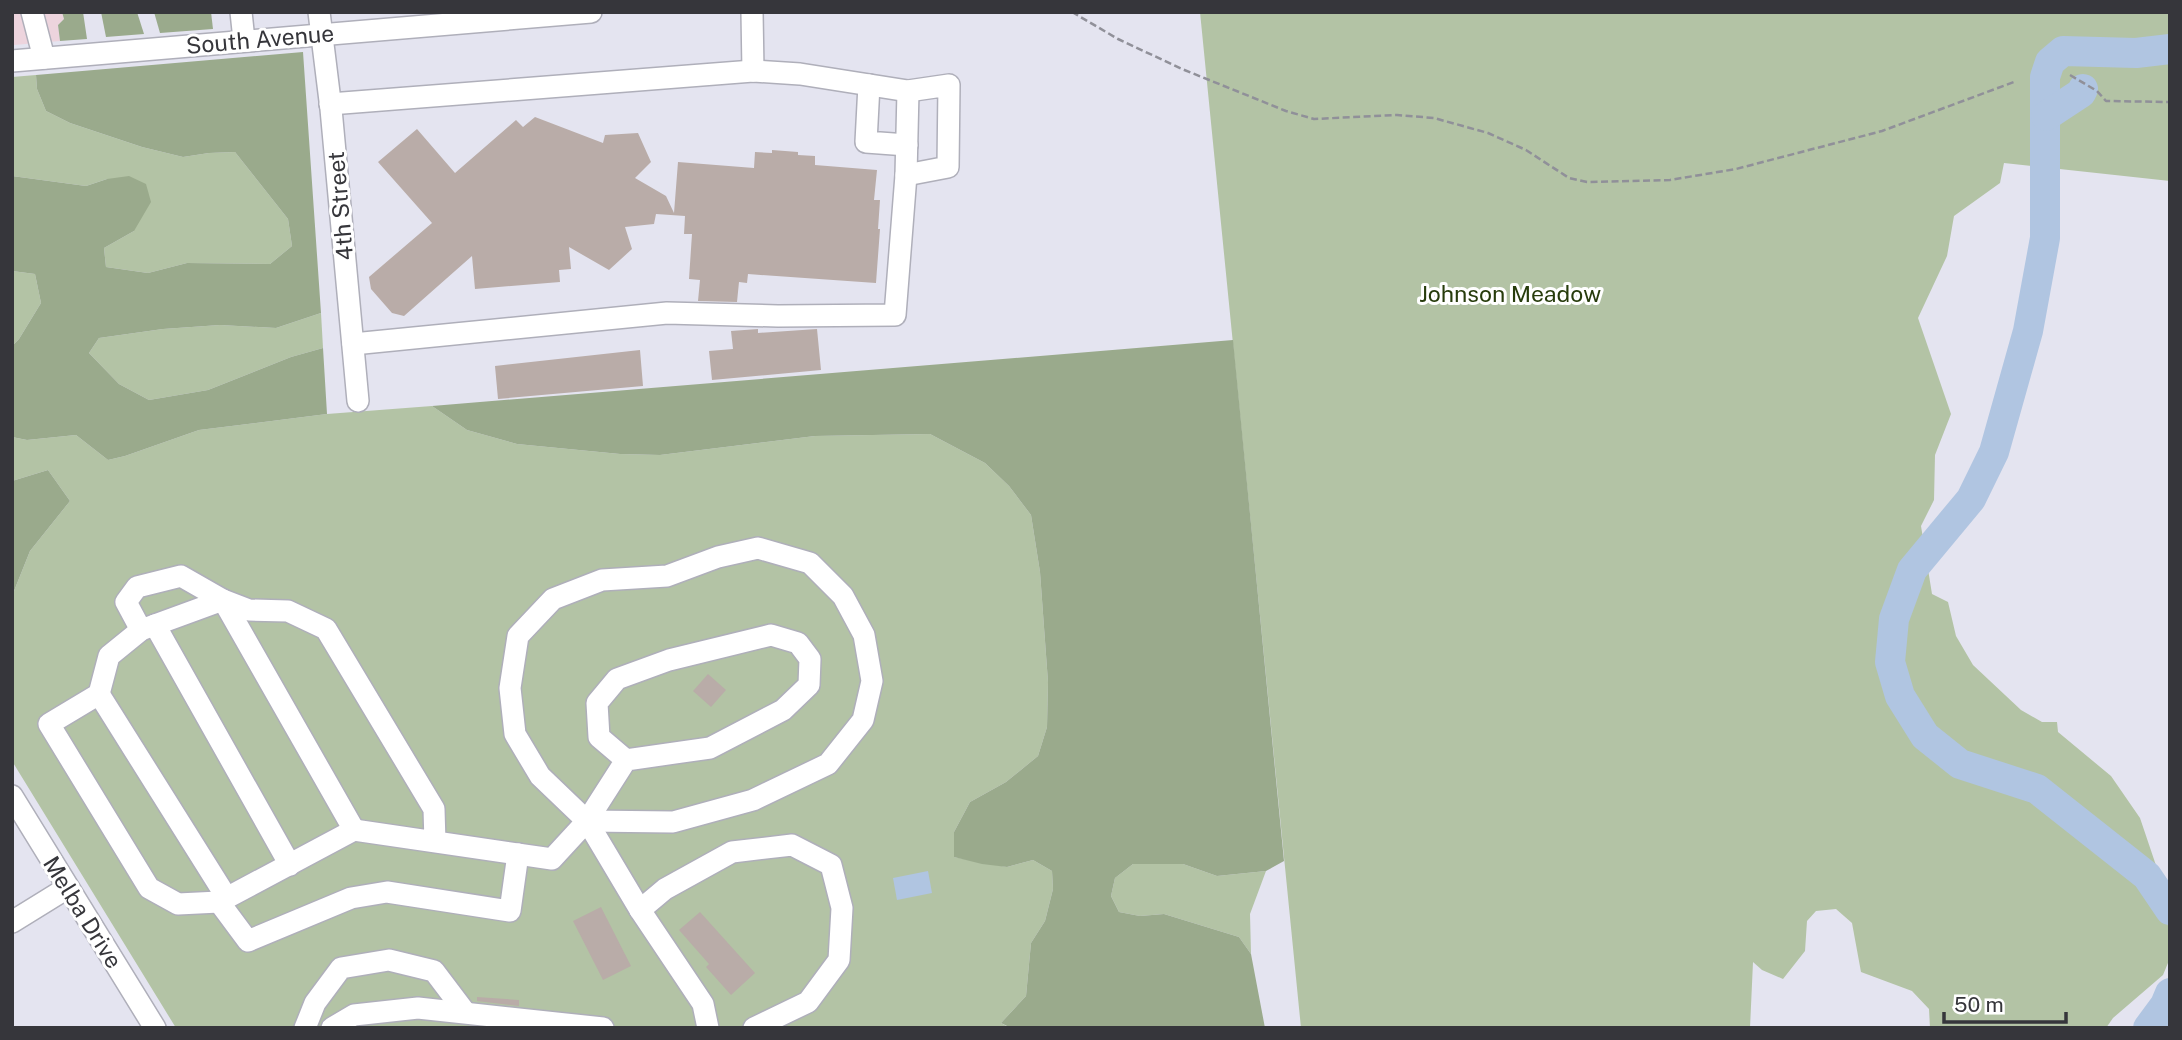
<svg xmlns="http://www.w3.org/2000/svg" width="2182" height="1040" font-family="'Public Sans',sans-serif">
	<rect width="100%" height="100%" fill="#e4e4f0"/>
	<path fill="#edd4dd" d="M12,12H62L64,19L58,25L60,41L14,45L12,37Z"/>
	<g fill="#b3c3a5">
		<path d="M1200,12H2170V181L2004,163L2000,183L1954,216L1947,256L1918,318L1951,414L1935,455L1934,500L1921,526L1932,594L1948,602L1956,636L1973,665L2021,710L2042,722H2057L2058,732L2111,776L2140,818L2166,895L2170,958L2163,975L2113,1018L2106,1028H1930L1929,1009L1912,991L1861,972L1852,923L1836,909L1816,911L1807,921L1805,951L1783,979L1762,970L1753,962L1750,1028H1301Z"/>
		<path d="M36,75L37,89L46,111L70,123L142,147L183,157L209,153L235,152L288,219L292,246L270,264L187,263L148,273L106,267L104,248L134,231L107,179L86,186L12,176V77Z"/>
		<path d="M12,271L35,274L41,303L19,339L12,346Z"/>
		<path d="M321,313L323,348L291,357L208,390L149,400L119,384L89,353L99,338L163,329L220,325L276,328Z"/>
		<path d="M432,406L467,430L517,444L620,454L660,455L815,436L930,434L985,463L1009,486L1031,515L1040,572L1048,682L1047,727L1038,756L1006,782L970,802L954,832V857L1007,867L1033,860L1052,871L1053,889L1045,921L1031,943L1026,996L1001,1023L1010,1028H176L12,761V596L30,551L70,501L48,470L12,481V437L27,440L76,435L108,460L125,456L199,430L327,414Z"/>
		<path d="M1133,864H1183L1217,876L1266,871L1250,914L1251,954L1239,937L1164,914L1140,916L1119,912L1111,896L1115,878Z"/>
	</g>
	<g fill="#9aaa8c">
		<path d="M62,12H83L87,39L60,41L58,25L64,19Z"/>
		<path d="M101,12H137L144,34L106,37Z"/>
		<path d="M154,12H211L213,29L160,33Z"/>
		<path d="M303,52L321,313L276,328L220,325L163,329L99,338L89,353L119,384L149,400L208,390L291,357L323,348L327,414L199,430L125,456L108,460L76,435L27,440L12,437V346L19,339L41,303L35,274L12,271V176L86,186L107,179L129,176L146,184L151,202L134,231L104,248L106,267L148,273L187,263L270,264L292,246L288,219L235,152L209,153L183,157L142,147L70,123L46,111L37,89L36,75Z"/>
		<path d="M1233,340L1284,861L1266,871L1217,876L1183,864H1133L1115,878L1111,896L1119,912L1140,916L1164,914L1239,937L1251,954L1265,1028H1011L1001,1023L1026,996L1031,943L1045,921L1053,889L1052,871L1033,860L1007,867L982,864L954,857V832L970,802L1006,782L1038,756L1047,727L1048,682L1040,572L1031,515L1009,486L985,463L930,434L815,436L660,455L620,454L517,444L467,430L432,406Z"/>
		<path d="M48,470L70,501L30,551L12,596V481Z"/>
	</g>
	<path fill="#b0c5e1" d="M928,871L932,893L897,900L893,878Z"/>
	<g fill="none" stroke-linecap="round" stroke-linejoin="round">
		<g stroke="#b0c5e1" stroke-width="30">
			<path d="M2170,49L2136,53L2063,51L2050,62L2045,77V238L2028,331L1994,452L1971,499L1912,570L1894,619L1890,662L1900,696L1925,736L1960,764L2037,789L2147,876L2170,910"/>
			<path d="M2046,116L2081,93L2083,89"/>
			<path d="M2148,1028L2165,1005L2170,993"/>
		</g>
	</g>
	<g fill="#b9aca8">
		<path d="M535,117L603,143L605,135L638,133L651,162L635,178L666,196L674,213L678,162L754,168L755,152L772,153V150L798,152V155L815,156V165L877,170L874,200H880L878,229H880L876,283L748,274L747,283L739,282L737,302L698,301L700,280L689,279L692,234H684L685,216L656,214L654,224L625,227L632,249L609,270L569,247L571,269L559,270L560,282L475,289L472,256L404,316L392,313L371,289L369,277L432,223L378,162L417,129L455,173L516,120L523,127Z"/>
		<path d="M758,329V333L817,329L821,370L712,380L709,351L733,349L731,331Z"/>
		<path d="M640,350L643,386L498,399L495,366Z"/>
		<path d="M708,674L726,690L711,707L693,691Z"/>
		<path d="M601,907L631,966L603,980L573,921Z"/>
		<path d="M700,912L755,973L731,995L706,967L709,964L679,930Z"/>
		<path d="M477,997L519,1000V1006L477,1001Z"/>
	</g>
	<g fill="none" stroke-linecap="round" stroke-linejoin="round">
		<defs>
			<g id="minor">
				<path d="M32,12L44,58"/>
				<path d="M241,12L244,40"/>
				<path d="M319,12L331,109L358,401"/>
				<path d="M752,12L753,71"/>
				<path d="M12,61L591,12"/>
				<path d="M869,85L866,142L907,145"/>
				<path d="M330,104L753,71L800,74L908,91L949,85L948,167L906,175"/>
				<path d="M353,344L667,313L778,316L895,315L906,175L908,91"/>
				<path d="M758,548L810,563L843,596L864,635L872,681L863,720L828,764L753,800L673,822L587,821L540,776L515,734L510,688L518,636L553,599L602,580L667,576L718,557Z"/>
				<path d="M155,625L290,865"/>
				<path d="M141,630L126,602L137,587L181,576L223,600L354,830"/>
				<path d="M99,694L227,898"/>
				<path d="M12,796L155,1028"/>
				<path d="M587,821L626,760L710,748L783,710L809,685L810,659L798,643L771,635L669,660L617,679L597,703L599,737L626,760"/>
				<path d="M435,842L434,809L326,629L288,611L249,610L223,600L141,630L109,656L99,694L49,724L149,888L178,904L219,902L354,830L552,859L587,821L640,910L703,1004L708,1028"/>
				<path d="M219,902L248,941L351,898L387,892L510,911L518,854"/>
				<path d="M640,910L665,889L732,852L792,845L831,865L842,908L839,960L808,1002L754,1028"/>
				<path d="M12,922L67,888"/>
				<path d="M305,1028L315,1003L341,968L389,960L434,971L465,1012"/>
				<path d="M332,1028L354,1015L418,1008L603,1028"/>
			</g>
		</defs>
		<use href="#minor" stroke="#afafba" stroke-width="24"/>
		<g stroke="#909099" stroke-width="2.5" stroke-dasharray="7 3.5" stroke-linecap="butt">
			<path d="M1072,12L1118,39L1182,69L1286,111L1314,119L1397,115L1434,118L1488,133L1526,150L1569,178L1587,182L1670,180L1736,169L1882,131L2014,82"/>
			<path d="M2070,75L2097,91L2106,101L2170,102"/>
		</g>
		<use href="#minor" stroke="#fff" stroke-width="21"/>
	</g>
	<g text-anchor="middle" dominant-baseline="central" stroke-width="6" stroke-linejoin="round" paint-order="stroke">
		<g font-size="23" fill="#36363b" stroke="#fff">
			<text transform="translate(260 39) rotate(-5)">South Avenue</text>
			<text transform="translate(340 206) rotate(-95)">4th Street</text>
			<text transform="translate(83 912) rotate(58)">Melba Drive</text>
		</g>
		<g font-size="23" fill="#273c0c" stroke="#fff">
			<text x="1510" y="293">Johnson Meadow</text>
		</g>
	</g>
	<rect width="2182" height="1040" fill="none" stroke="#36363b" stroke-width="28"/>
	<path d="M1944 1012v10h122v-10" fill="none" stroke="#36363b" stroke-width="3.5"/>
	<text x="1954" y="1012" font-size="21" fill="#36363b" stroke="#ffffff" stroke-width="5" paint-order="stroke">50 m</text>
</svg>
